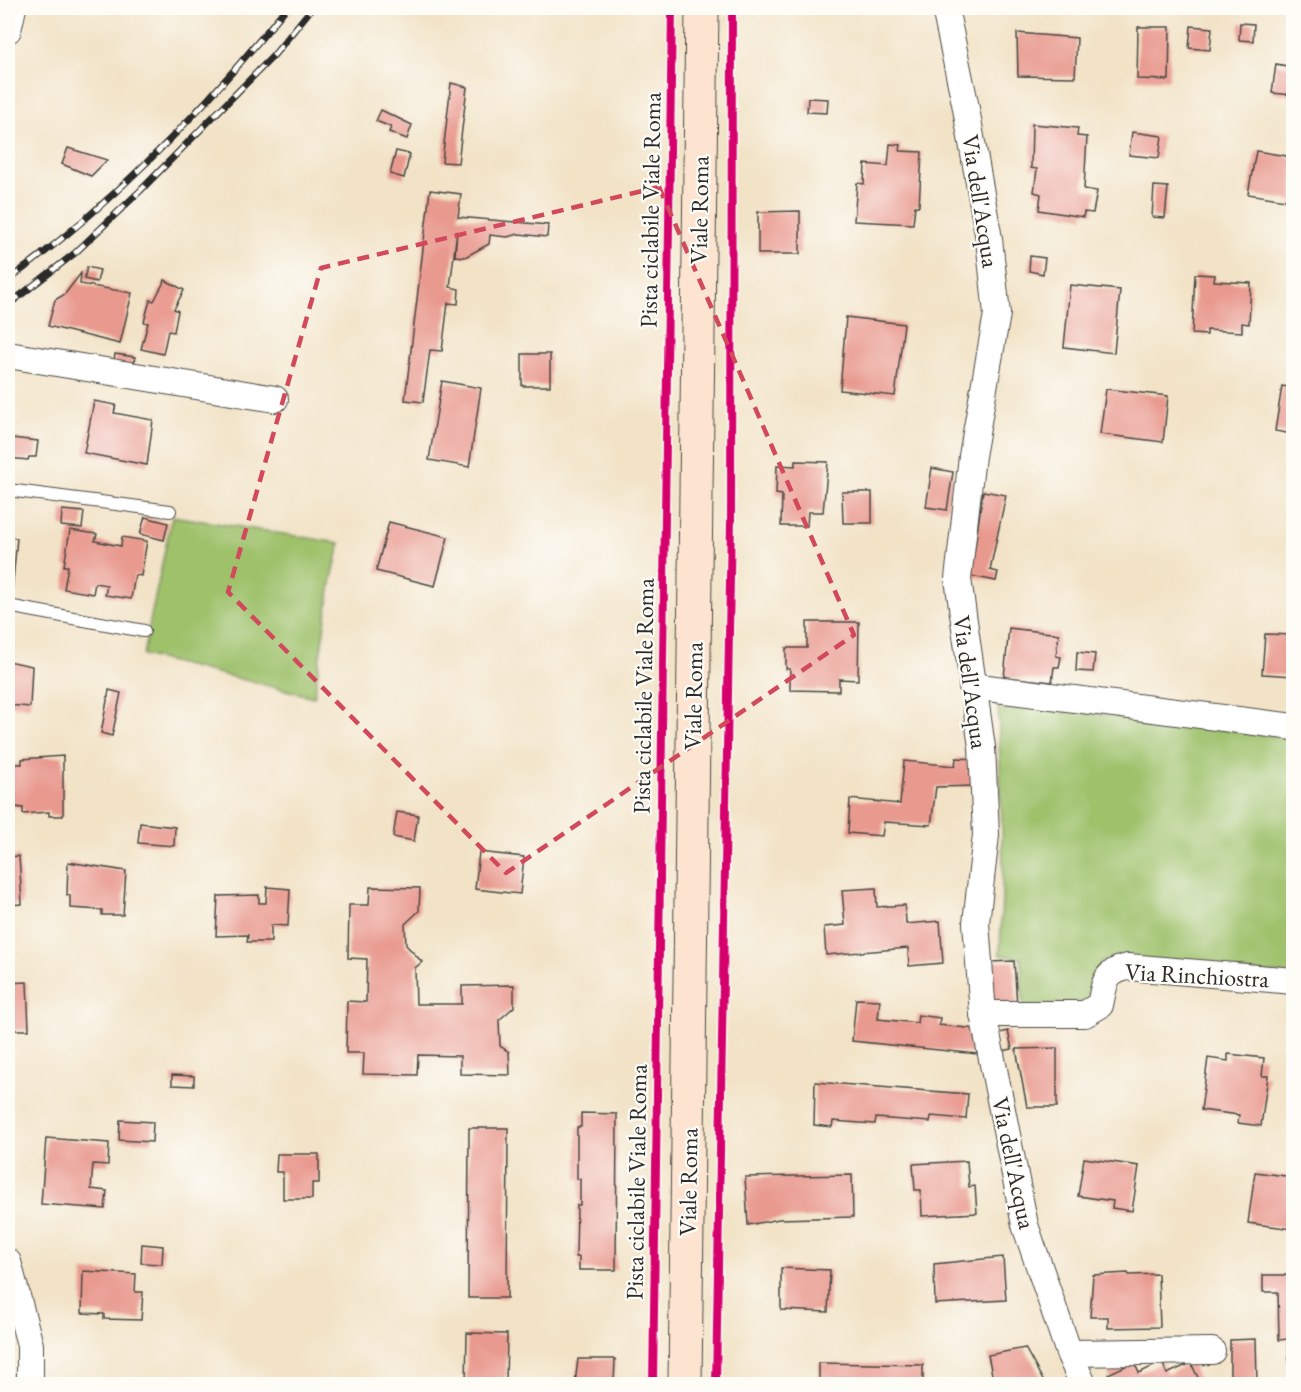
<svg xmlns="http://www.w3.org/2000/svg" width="1301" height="1392" font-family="'EB Garamond',serif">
	<rect width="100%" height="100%" fill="#fdfcf7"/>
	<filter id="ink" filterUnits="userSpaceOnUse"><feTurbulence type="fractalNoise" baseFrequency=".0167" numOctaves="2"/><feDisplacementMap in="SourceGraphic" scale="12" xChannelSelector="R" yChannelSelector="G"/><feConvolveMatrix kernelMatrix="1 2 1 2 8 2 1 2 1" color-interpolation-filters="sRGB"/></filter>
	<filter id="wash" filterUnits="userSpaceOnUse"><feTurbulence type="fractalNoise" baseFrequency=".008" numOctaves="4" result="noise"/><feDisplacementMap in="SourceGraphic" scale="24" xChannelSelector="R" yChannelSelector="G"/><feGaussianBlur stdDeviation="1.35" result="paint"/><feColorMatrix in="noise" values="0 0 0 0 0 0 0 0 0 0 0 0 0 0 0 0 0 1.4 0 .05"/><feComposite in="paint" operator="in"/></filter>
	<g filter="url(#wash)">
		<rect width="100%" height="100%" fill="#f2e3c7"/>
		<g fill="#9ec16b" stroke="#64764b" stroke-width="1.5">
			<path d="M172,516L340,543L331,583L314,697L143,655Z"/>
			<path d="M998,702L1293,738V975L1102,961L1093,1001L1023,1007L1021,958L1000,955L1003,863Z"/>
		</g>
		<g id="blocks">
			<g fill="#e99a8f">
				<path d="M1240,23L1254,24L1253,41L1239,40Z"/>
				<path d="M1191,26L1212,28L1210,50L1189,48Z"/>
				<path d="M1138,27H1170L1169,80L1137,79Z"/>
				<path d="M1017,33L1077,38L1075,77L1018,76Z"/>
				<path d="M1290,44L1293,45V95L1272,93L1276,64L1287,66Z"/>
				<path d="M451,83L467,87L458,163L442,162Z"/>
				<path d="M808,98L828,99L827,113L807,112Z"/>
				<path d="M381,110L412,125L407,139L389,132L391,127L376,121Z"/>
				<path d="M1032,124L1078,128L1077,136L1087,137L1084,189L1097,191L1093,213L1084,212L1083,217L1039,210L1041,194L1034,192L1037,169L1031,168Z"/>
				<path d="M1132,132L1162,136L1159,158L1129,155Z"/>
				<path d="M890,144L901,145L900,151L922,152L919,206H915L913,224L854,221L857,183L864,184L865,164L888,166Z"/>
				<path d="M68,148L107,160L91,176L62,164Z"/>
				<path d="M396,151L410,154L404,178L390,174Z"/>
				<path d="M1256,151L1293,157V208L1290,207L1292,201L1248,194Z"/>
				<path d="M1154,186L1168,187L1165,218L1152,217Z"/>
				<path d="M430,190L461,194L458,217L548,225L547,237L519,234L507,237L490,235L489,244L465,257L455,256L457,231L450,287L459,289L458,304L448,303L442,351L430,350L423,402L405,400Z"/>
				<path d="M800,211V254H758V212Z"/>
				<path d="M1030,256L1045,258L1043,274L1029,271Z"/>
				<path d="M87,267L100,270L97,282L84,279Z"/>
				<path d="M81,273L80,284L132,293L120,344L48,326L55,300L65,294Z"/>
				<path d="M1195,274L1215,275L1214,281L1251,283L1249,324L1242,323V332L1207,330V335L1192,334Z"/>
				<path d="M165,280L184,290L174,309L178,311L174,332L168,331L163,354L141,349L148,323L144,322L150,300L154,301Z"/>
				<path d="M1070,285L1120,290L1114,353L1064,347Z"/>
				<path d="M846,317L904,324L895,396L840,390Z"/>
				<path d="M115,354L135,357L133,369L113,366Z"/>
				<rect x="522" y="354" width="28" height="32"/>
				<path d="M442,381L481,388L469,467L429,460Z"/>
				<path d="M1282,386L1293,388V434L1275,431Z"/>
				<path d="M1106,389L1168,396L1163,442L1100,434Z"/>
				<path d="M94,401L116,405L114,413L153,420L147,465L84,453Z"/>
				<path d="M11,438L38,441L36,457H29L28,460L8,458Z"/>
				<path d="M795,461L828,462L823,512H808L807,526H781L782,495L776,494L777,465L795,466Z"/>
				<path d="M932,468L953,472L947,510L926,507Z"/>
				<path d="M983,491L1006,495L990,570L998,572L996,581L971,576Z"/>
				<path d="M842,492H872V523H843Z"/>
				<path d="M62,510L84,512L82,528L61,526Z"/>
				<path d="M145,517L168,523L164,540L140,534Z"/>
				<path d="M389,522L448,537L435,586L376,571Z"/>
				<path d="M70,530L97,534L95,541L121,546L122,537L147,541L141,576L135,575L131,599L105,595L107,585L95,583L93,594L64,589L68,566H64Z"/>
				<path d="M8,537L17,538L12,592L8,591Z"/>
				<path d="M807,622H859L858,680L839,679V691L790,690V669H786V648H807Z"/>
				<path d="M1009,628L1059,634L1056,656L1061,657L1059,667H1054L1052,682L1004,677Z"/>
				<path d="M1265,634L1293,635V676L1262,674Z"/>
				<path d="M1077,652L1095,654L1093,672L1076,671Z"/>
				<path d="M8,661L32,666L30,707L8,705Z"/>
				<path d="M109,690L121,693L112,736L101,733Z"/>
				<path d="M63,756V816H49V812L23,814V808L8,806V764H22V759Z"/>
				<path d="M956,758L976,759L977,786L936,787L931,825L884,822L882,836L848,833L850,799L900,804L904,761L955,766Z"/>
				<path d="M397,812L418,815L414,841L393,837Z"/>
				<path d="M140,823L175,827L174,846L138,843Z"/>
				<path d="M479,852L524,857L520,894L475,889Z"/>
				<path d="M19,856L22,904L8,905V857Z"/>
				<path d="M68,862L126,871L123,915H102V910L70,908V895H67Z"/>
				<path d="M267,887L290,889L288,926L271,925V942H247L248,935L216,936L218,896L259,895V903H266Z"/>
				<path d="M370,887L420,888L419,911L405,924L406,945L422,962L415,968L416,1004H462V986L514,985V1007L499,1020L500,1046L509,1052L510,1075L460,1074V1056L418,1055L417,1075L363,1074L364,1053H346L347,1001L366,1002L367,959L348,958L349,905H369Z"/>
				<path d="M876,888L877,907L905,905L906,924L940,921L943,963L909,966L908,948L826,955L824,927L845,925L842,890Z"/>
				<path d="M1014,961L1017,1005L992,1007L990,962Z"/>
				<path d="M27,982L29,1030H8V983Z"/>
				<path d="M856,999L880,1000L878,1019L917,1023L918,1015L940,1018L939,1025L976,1029L977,1054L852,1041Z"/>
				<path d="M1008,1031L1012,1049L1003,1051L1000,1033Z"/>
				<path d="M1057,1048V1107H1027L1016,1049Z"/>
				<path d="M1228,1054L1264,1058L1262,1076H1268L1261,1126L1238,1123L1239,1115L1201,1110L1208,1058L1228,1061Z"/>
				<path d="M172,1075L194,1076V1086L172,1085Z"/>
				<path d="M815,1082L968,1094L966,1119L931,1116L930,1122L876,1118L875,1124L833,1121L832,1127L814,1125Z"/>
				<path d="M581,1113L617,1114L616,1270H579V1257H576L577,1205H580V1179H577V1127H581Z"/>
				<path d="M120,1120L153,1122L152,1142L119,1140Z"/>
				<path d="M469,1128H508L507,1298H468Z"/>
				<path d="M46,1138L109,1143L108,1165L93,1164L91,1189L107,1191L105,1209L41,1204Z"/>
				<path d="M277,1154H319V1183H312V1199H283V1172H276Z"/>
				<path d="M1084,1158L1139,1166L1132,1211L1112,1208L1113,1201L1078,1196Z"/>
				<path d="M967,1161L969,1187L975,1186L977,1213L922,1216L921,1190H915L913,1164Z"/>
				<path d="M1255,1172L1293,1177V1229L1248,1223Z"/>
				<path d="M852,1175L853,1217L779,1219L748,1225L745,1177Z"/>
				<path d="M142,1244L163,1246L162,1264L141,1263Z"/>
				<path d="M1003,1257L1006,1300L935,1304L934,1264Z"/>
				<path d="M781,1268L830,1270L828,1312L781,1310Z"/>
				<path d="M83,1271L136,1274L135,1292H143L141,1320L104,1319V1314L82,1313Z"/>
				<path d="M1128,1273L1129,1275L1158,1274L1160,1327L1108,1328V1317H1090L1093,1275Z"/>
				<path d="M1263,1275H1288V1286H1293V1362H1289L1288,1339L1279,1340L1278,1292H1263Z"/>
				<path d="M467,1333L507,1334L506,1384H466Z"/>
				<path d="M1256,1339L1257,1382H1230V1340Z"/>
				<path d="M1025,1348L1045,1384H994L988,1355Z"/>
				<path d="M578,1359H615L614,1384H575Z"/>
				<path d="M1134,1362L1139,1373L1162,1362L1167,1374L1191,1363L1201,1384H1113L1108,1374Z"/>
				<path d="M819,1363L923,1365V1384H819Z"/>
			</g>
		</g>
	</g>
	<g filter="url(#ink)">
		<use href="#blocks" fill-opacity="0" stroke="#494742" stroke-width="1.5"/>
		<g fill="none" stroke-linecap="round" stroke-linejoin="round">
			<defs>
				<g id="lane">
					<path d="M8,490L170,511"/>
					<path d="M8,606L144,631"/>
				</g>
				<g id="street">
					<path d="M945,8L965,103L989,239L997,314L972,456L958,579L982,747L986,835L976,923L983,1014L1025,1225L1069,1353L1083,1384"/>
					<path d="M8,30L13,8"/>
					<path d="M8,355L275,399"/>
					<path d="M972,686L1294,727"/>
					<path d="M983,1014H1085L1100,1005C1105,982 1104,972 1128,967L1294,981"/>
					<path d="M8,1262L30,1345V1384"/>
					<path d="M1069,1353L1212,1351"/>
				</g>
				<path id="secondary" d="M685,1384L702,8"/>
			</defs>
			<use href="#lane" stroke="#494742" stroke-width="14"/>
			<use href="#street" stroke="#494742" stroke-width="28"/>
			<use href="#secondary" stroke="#494742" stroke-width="35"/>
			<use href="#lane" stroke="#fff" stroke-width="12"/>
			<use href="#street" stroke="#fff" stroke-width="26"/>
			<use href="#secondary" stroke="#fde4d0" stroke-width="33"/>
			<defs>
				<g id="rail">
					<path d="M8,280C112,205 205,109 286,8"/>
					<path d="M8,305L75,253L140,191L274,55L312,8"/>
				</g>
			</defs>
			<use href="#rail" stroke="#2b2b2b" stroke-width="7"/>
			<use href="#rail" stroke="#fdfcf7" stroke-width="4.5" stroke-dasharray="14" stroke-linecap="butt"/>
			<defs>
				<g id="cycleway">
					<path d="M653,1384L672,8"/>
					<path d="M716,1384L731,519L732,8"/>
				</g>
			</defs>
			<use href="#cycleway" stroke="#fdfcf7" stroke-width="11"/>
			<use href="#cycleway" stroke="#d6006c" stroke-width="8"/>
		</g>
	</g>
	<path fill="none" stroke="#d1495b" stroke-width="4.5" stroke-dasharray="12 8" stroke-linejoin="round" d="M659,187L854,635L506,873L228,592L321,268Z"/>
	<g text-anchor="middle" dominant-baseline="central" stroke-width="4.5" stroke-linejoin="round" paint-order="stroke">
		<g font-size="24" fill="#2b2b2b" stroke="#fdfcf7">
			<text transform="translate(981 201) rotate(81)">Via dell'Acqua</text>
			<text transform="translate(650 210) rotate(-89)">Pista ciclabile Viale Roma</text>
			<text transform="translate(699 210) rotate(-89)">Viale Roma</text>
			<text transform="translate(971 682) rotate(82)">Via dell'Acqua</text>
			<text transform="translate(643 696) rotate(-89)">Pista ciclabile Viale Roma</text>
			<text transform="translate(693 696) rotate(-89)">Viale Roma</text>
			<text transform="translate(1197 975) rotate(3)">Via Rinchiostra</text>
			<text transform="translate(1014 1163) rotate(78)">Via dell'Acqua</text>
			<text transform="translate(636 1182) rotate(-89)">Pista ciclabile Viale Roma</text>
			<text transform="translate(688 1182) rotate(-89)">Viale Roma</text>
		</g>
	</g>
	<rect width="1301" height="1392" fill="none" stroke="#fdfcf7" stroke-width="30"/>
</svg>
